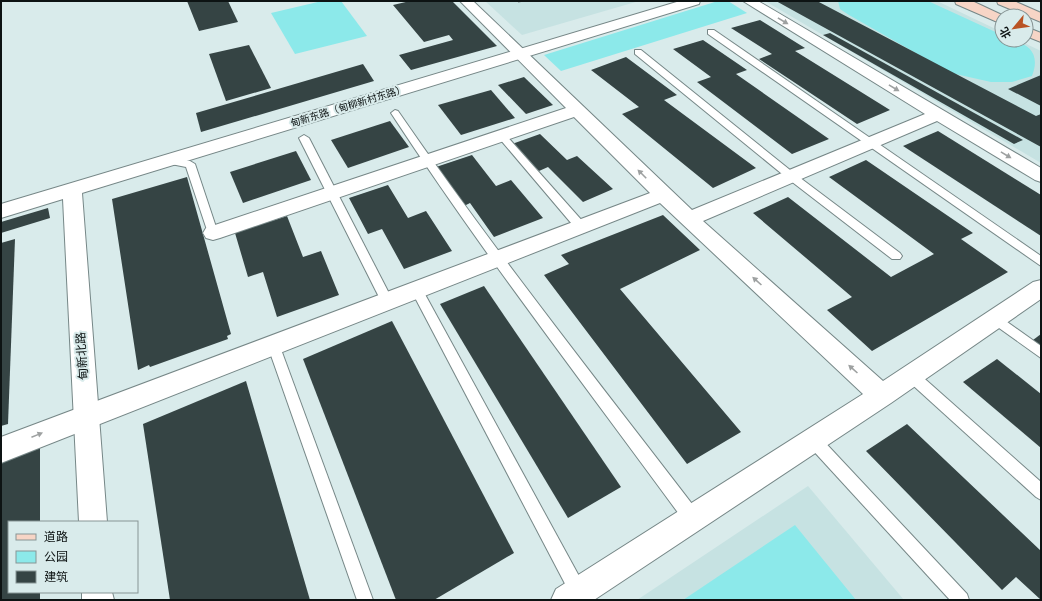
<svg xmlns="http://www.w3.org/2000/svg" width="1042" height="601" font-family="Figtree,'Noto Sans SC',sans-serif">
	<rect width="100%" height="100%" fill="#d9ebeb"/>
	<g fill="#c6e2e2">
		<path d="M485,1H639L522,35Z"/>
		<path d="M765,1H937L1002,32V40H1018L1041,51V163Z"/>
		<path d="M808,486L904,600H637Z"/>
	</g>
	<g fill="#8ce9ea">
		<path d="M322,1H341L367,36L295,54L271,13Z"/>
		<path d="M718,1H728L747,13L561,71L544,55Z"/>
		<path d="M838,1H928L1002,35V40C1025,40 1042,51 1032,76L1012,82H991L951,73L849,15L840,9Z"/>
		<path d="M795,525L856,600H683Z"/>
	</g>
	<g fill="#354444">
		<path d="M187,1H228L238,22L199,31Z"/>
		<path d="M410,1H452L497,46L411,70L399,55L453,40L449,35L424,42L393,5Z"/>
		<path d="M776,1H817L1036,116L1041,114V147Z"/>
		<path d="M760,20L805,48L795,51L890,110L857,124L759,59L772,54L731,28Z"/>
		<path d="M830,33L1023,140L1014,144L823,35Z"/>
		<path d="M703,40L747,70L736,74L829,139L792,154L697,82L711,77L673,49Z"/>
		<path d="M249,45L271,88L226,101L209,54Z"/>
		<path d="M626,57L677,95L664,100L756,168L713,188L622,114L639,107L591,70Z"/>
		<path d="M363,64L374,81L201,132L196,113Z"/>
		<path d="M1041,75V106L1008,89Z"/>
		<path d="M524,77L553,105L526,114L498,85Z"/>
		<path d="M491,90L515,118L461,135L438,105Z"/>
		<path d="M390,121L409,147L348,168L331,140Z"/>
		<path d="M938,131L1041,195V236L903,146Z"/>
		<path d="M540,134L567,160L577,156L613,189L583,202L548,167L539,171L512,144Z"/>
		<path d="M296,151L311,180L243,203L230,172Z"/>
		<path d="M472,155L496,186L511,180L543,218L494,237L470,203L464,206L436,167Z"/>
		<path d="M866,160L973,233L961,239L1008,272L872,351L827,310L852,297L753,213L788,197L891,277L934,254L829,177Z"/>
		<path d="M187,177L231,334L227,336L228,339L150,367L149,365L138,370L112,199Z"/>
		<path d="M388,185L408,218L426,211L452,251L404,269L382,229L368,234L349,198Z"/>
		<path d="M48,208L50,218L1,233V222Z"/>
		<path d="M663,215L700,250L620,289L741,432L687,464L544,275L569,264L561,255Z"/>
		<path d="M287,216L303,257L321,251L339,295L277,317L263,272L248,277L235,233Z"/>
		<path d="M15,239L8,424L1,426V243Z"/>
		<path d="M484,286L621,487L568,518L440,304Z"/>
		<path d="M392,321L514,553L434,600H396L303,359Z"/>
		<path d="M1041,334V346L1033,340Z"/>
		<path d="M997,359L1041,394V448L963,382Z"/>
		<path d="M246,381L310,600H170L143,424Z"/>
		<path d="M907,424L1041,551V600L1016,577L1002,590L866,451Z"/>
		<path d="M40,447V522H9V592H40V600H1V462Z"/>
	</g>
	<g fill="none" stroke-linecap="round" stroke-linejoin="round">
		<defs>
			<g id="service">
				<path d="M708,30H714L1041,256V266L708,34Z"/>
				<path d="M635,50H641L795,174L900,253L902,256L900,259H892L787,178L635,54Z"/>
				<path d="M395,110L398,111C493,249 597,380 699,513L701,519L699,525L693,527L687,525C587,388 483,254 391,113Z"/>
				<path d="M502,133L505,134L585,224L586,227L585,230H577L499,138L497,136Z"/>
				<path d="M304,135L309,138L393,301L391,304H383L381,301L299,138Z"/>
				<path d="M169,158L190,161L195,164L218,233L217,236L213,237L208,233L186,167L166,163L164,161Z"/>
				<path d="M417,285L421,287L585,587L587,593L585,599H573L411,290L413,287Z"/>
				<path d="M996,314L1041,346V358L992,323L990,319L992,315Z"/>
				<path d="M273,339L277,340L279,344L373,600H357L267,344L269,340Z"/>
				<path d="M912,370L917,372L1041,482V500L1036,497L907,380L905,376L907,372Z"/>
				<path d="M813,433L818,435L967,594L969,600H950L808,445L806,440L808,435Z"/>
			</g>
			<path id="minor" d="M460,1H473L692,210L925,114L743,1H758L1041,168V182L1035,180L937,121L703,221L883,381L1033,282L1041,280V299L891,403L594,600H551L556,589L863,394L660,203L1,463V437L650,193L574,117L220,238L213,240L206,238L203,233L206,228L566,108Z"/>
			<g id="tertiary">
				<path d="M680,1H700L699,4L82,193L107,522H79L63,199L1,218V204Z"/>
				<path d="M82,592H112L114,600H82Z"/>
			</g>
			<g id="secondary">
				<path d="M955,1H972L1004,16H1002V24L956,4Z"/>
				<path d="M997,1H1014L1041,13V22L998,4Z"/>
				<path d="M1026,27L1041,33V42L1026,36Z"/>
			</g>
		</defs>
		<use href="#service" stroke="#768787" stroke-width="2"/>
		<use href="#minor" stroke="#768787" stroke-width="2"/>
		<use href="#tertiary" stroke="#768787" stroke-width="2"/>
		<use href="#secondary" stroke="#768787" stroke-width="2"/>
		<path stroke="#8c9999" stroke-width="1.5" stroke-dasharray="2.5 1.5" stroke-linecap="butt" d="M518,2L523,1"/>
		<use href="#service" fill="#fff" fill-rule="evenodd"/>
		<use href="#minor" fill="#fff" fill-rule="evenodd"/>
		<use href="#tertiary" fill="#fff" fill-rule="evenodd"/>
		<use href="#secondary" fill="#f7d5c6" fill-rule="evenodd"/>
	</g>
	<defs><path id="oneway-solid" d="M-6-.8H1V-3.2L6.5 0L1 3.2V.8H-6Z"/></defs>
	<g fill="#9ea1a1">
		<use href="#oneway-solid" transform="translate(783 21) rotate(31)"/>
		<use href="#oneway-solid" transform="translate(894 88) rotate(31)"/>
		<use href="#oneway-solid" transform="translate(1006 155) rotate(31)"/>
		<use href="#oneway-solid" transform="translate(642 174) rotate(-135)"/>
		<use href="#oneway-solid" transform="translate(757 281) rotate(-138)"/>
		<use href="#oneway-solid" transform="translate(853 369) rotate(-138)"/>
		<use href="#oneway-solid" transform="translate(37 435) rotate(-22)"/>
	</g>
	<g text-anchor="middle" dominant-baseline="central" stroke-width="4" stroke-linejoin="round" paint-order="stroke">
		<g font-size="10" fill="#0d1313" stroke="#d9ebeb">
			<text transform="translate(348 106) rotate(-17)">甸新东路（甸柳新村东路）</text>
		</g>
		<g font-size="12" fill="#0d1313" stroke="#d9ebeb">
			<text transform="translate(82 356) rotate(-94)">甸新北路</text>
		</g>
	</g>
	<rect width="1042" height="601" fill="none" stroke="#0d1313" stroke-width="4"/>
	<rect x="8" y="521" width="130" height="72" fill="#d9ebeb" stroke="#879595"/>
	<rect x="16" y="534" width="20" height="6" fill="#f7d5c6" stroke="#879595"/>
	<text x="44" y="541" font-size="12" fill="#0d1313">道路</text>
	<rect x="16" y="551" width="20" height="12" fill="#8ce9ea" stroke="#879595"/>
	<text x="44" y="561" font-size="12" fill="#0d1313">公园</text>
	<rect x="16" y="571" width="20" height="12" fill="#354444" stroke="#879595"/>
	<text x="44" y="581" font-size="12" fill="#0d1313">建筑</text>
	<g transform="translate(1014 28) rotate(241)"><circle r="19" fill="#d9ebeb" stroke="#879595"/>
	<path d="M0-3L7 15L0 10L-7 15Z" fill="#b95324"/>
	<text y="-6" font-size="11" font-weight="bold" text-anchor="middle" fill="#0d1313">北</text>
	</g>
</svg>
